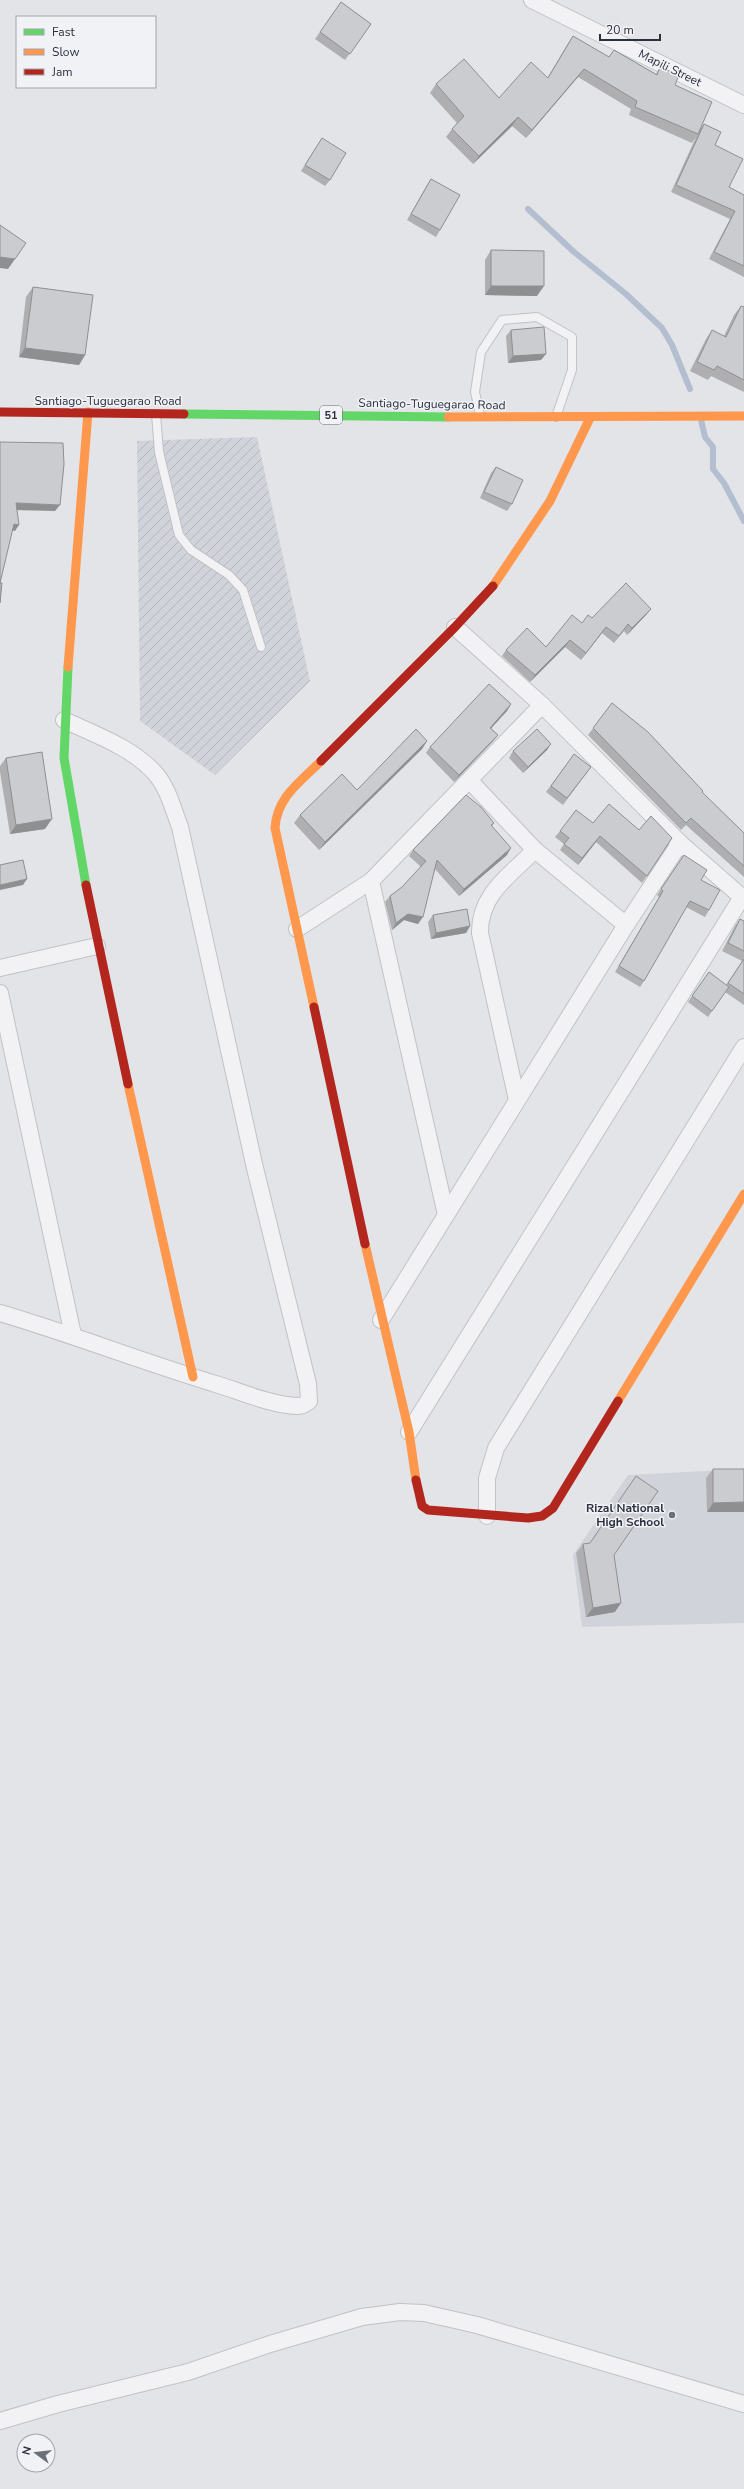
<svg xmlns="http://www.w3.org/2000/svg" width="744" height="2489" font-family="'Nunito Sans',sans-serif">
	<defs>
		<pattern id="industrial-furrows" width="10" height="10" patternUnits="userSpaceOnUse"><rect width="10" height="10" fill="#d1d3da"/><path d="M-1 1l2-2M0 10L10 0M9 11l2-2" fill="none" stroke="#b4b5bc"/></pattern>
	</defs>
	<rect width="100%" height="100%" fill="#e3e4e7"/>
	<path fill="#d1d3da" d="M744,1469V1623L582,1627L573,1555L628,1475Z"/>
	<path fill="url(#industrial-furrows)" d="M257,437L310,681L215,775L140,721L137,441Z"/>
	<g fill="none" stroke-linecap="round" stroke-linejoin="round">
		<g stroke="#b3bed0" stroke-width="6">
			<path d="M528,209L574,252L626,294L662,328L672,345L690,389"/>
			<path d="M701,420L705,437L713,447V469L724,483L744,521"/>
		</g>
		<defs>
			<g id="lane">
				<path d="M156,414L159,452L179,535L191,550L229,575L243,590L261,647"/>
				<path d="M480,415L475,392L481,352L502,320L537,317L572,337V370L556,417"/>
			</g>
			<g id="street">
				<path d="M532,0L744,105"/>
				<path d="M455,627L542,705L680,843L744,899"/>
				<path d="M470,781L535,850L626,925"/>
				<path d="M371,881L446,1215"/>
				<path d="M297,929L371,881L542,705"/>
				<path d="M0,968L97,946"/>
				<path d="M0,993L73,1335"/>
				<path d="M517,1100L480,933C479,895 510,875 535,850"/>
				<path d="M0,1313C74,1335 146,1363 219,1385C244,1393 272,1405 298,1406C304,1406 305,1404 309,1401L308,1384L254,1164L180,827C173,809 168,787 154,772C131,747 94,734 64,720"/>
				<path d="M381,1320L626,925L680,843"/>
				<path d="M409,1432L742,897"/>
				<path d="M487,1516V1478L496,1448L744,1047"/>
				<path d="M0,2421L58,2404L188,2372L270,2344L362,2317L400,2312L424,2313L477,2325L744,2404"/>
			</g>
		</defs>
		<use href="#lane" stroke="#c1c2c5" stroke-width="10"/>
		<use href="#street" stroke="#c1c2c5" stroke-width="18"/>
		<use href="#lane" stroke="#f2f2f4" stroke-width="8"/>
		<use href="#street" stroke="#f2f2f4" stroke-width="16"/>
		<g stroke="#63d668" stroke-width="9">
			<path d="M184,414L448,417"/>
			<path d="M68,667L64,758L86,885"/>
		</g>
		<g stroke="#ff974d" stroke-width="9">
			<path d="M448,417L744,416"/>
			<path d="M493,586L550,501L590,418"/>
			<path d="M68,667L88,412"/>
			<path d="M314,1007L275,828C277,797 300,782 321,761"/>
			<path d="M128,1084L193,1377"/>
			<path d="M365,1244L409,1432L416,1480"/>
			<path d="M618,1401L744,1194"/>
		</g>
		<g stroke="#b3261e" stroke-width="9">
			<path d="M0,412L184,414"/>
			<path d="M321,761L455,627L493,586"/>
			<path d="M86,885L128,1084"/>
			<path d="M314,1007L365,1244"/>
			<path d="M416,1480L422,1506L428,1510L528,1518L542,1516L553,1508L618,1401"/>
		</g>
	</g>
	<g fill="#afafb2">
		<path d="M341,2L371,24L345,60L315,39Z"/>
		<path d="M573,36L609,57L614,50L656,74L660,67L675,85L700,129L704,124L715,145L729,187L744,195V277L709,259L730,219L671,192L696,137L692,143L629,115L631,109L578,77L526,138L512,126L473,164L446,137L452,129L457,123L430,93L436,84L499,98L548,77L567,45Z"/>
		<path d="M322,138L330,180L325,186L301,171Z"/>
		<path d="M431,179L440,230L436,237L407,220L427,185Z"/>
		<path d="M491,250L537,296L485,295V260Z"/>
		<path d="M33,287L85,355L79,365L19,357L26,297Z"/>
		<path d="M741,306L744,307V392L711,376L708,380L690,371L706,339L712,330L724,336L734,315Z"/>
		<path d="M511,330L541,360L508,363L506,336Z"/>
		<path d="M496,467L512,504L507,511L480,498L491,473Z"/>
		<path d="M651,609L646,615L627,635L624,631L614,643L602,633L581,660L565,647L530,682L502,656L506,650L546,647L582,623L592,618Z"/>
		<path d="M612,703L702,793L744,833V877L686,825L681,830L588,735Z"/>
		<path d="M511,704L507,711L491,728L498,735L493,741L454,782L426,753L430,747Z"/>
		<path d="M427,741L422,749L319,850L294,823L300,815L357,790Z"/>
		<path d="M547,750L523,773L509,758L513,751Z"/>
		<path d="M574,754L591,767L563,805L546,792Z"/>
		<path d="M6,758L45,829L10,834L0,772V766Z"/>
		<path d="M494,823L492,826L507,855L459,896L435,869L418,924L404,920L392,930L385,902L390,896L402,887L421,867L409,856L413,850Z"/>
		<path d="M593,823L639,830L672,838L642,883L596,842L578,865L560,850L564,844L555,837L560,831Z"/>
		<path d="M684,855L701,880L709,910L705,917L686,907L644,981L640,987L615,972L659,897L657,895Z"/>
		<path d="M433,915L470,926L466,933L431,939L428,922Z"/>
		<path d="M740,919L744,921V1005L725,992L708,1017L688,1002L709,972L726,985L742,961L722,951L735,926Z"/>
		<path d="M713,1469H744L707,1512L706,1478Z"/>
		<path d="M583,1544L614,1555L615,1612L586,1617L576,1553Z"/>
	</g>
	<g fill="#8e8f91">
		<path d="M584,69L578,77L526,138L532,130Z"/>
		<path d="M518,117L512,126L473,164L479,156Z"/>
		<path d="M0,257L15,259L8,269L0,268Z"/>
		<path d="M491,286H544L537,296L485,295Z"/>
		<path d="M25,348L85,355L79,365L19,357Z"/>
		<path d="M546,354L541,360L508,363L513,356Z"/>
		<path d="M16,503L60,505L55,511L12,510Z"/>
		<path d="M14,524L19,525L15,531L9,530Z"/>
		<path d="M651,609L646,615L627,635L632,628Z"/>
		<path d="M606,627L602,633L581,660L586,653Z"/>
		<path d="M570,640L565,647L530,682L535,675Z"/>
		<path d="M511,704L507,711L486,734L490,728Z"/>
		<path d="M498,735L493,741L454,782L459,775Z"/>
		<path d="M427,741L422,749L319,850L325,842Z"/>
		<path d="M551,744L547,750L523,773L528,767Z"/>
		<path d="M52,819L45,829L10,834L16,825Z"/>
		<path d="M600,836L596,842L578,865L582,858Z"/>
		<path d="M511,848L507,855L459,896L464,889Z"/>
		<path d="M27,879L23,885L0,890V885Z"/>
		<path d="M408,914L423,917L418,924L404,920L392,930L396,923Z"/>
		<path d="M470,926L466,933L431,939L436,933Z"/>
		<path d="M744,1502V1512H707L713,1503Z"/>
		<path d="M621,1603L615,1612L586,1617L593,1608Z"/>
	</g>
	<g fill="#cbcccf" stroke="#8e8f91">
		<path d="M341,2L371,24L350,54L320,32Z"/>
		<path d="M573,36L609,57L614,50L657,75L660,67L679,75L675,85L712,102L698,134L635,107L637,101L584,69L532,130L518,117L479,156L452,129L464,116L436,84L464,59L499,98L531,62L548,78Z"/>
		<path d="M704,124L721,132L715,145L743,159L729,187L744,195V266L714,252L735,211L676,185Z"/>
		<path d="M322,138L346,153L330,180L305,165Z"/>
		<path d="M431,179L460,195L440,230L411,214Z"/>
		<path d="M0,225L26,243L15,259L0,257Z"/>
		<path d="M491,250L544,251V286H491Z"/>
		<path d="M33,287L93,295L85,355L25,348Z"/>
		<path d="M741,306L744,307V380L717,366L714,370L697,362L712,330L726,337Z"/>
		<path d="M544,327L546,354L513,356L511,330Z"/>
		<path d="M0,442L63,443L64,464L60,505L16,503L19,525L14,524L0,583H2L0,603Z"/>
		<path d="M496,467L523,480L512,504L484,492Z"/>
		<path d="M626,583L651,609L632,628L628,624L619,636L606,627L586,653L570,640L535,675L506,650L527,628L546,647L572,615L582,623L588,615L592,618Z"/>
		<path d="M489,684L511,704L490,728L498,735L459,775L430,747Z"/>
		<path d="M612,703L648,732L703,791L702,792L744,833V866L691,818L686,823L593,728Z"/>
		<path d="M416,729L427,741L325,842L300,815L342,774L357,790Z"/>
		<path d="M537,729L551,744L528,767L513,751Z"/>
		<path d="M42,752L52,819L16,825L6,758Z"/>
		<path d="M574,754L591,767L567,798L551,786Z"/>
		<path d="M466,795L481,807L494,823L491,825L511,848L464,889L437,860L423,917L408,914L396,923L390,896L402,887L426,861L413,850Z"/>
		<path d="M609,804L639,830L651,816L672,838L647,876L600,836L582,858L564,844L569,838L560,831L576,810L593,823Z"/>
		<path d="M684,855L707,870L701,880L720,890L709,910L690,901L644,981L619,966L663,891L661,889Z"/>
		<path d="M23,860L27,879L0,885V865Z"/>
		<path d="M467,909L470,926L436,933L433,915Z"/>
		<path d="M740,919L744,921V951L728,943Z"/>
		<path d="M744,959V994L728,983Z"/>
		<path d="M709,972L729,987L712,1011L692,996Z"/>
		<path d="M713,1469H744V1502L713,1503Z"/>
		<path d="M636,1476L658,1491L614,1555L621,1603L593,1608L583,1544L590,1543Z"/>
	</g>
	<circle fill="#6b6f7a" stroke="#f1f2f6" stroke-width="1.5" cx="672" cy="1515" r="4"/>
	<g text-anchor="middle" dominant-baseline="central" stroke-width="3" stroke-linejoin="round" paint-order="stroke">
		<rect fill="#f1f2f6" stroke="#666a76" stroke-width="1" x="320" y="406" width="22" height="18" rx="3"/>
		<g font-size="11" font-weight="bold" fill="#2b303f">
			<text x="331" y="415">51</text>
		</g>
		<g font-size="12" fill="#2b303f" stroke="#f1f2f6">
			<text transform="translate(670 68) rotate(26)">Mapili Street</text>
			<text x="108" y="401">Santiago-Tuguegarao Road</text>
			<text transform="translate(432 404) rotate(1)">Santiago-Tuguegarao Road</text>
		</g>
		<g font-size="12" font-weight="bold" fill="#2b303f" stroke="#f1f2f6" text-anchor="end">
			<text x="664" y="1508">Rizal National<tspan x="664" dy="14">High School</tspan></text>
		</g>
	</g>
	<rect x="16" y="16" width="140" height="72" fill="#f1f2f6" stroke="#a2a4ad"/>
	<rect x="24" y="29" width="20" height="6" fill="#63d668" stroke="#a2a4ad"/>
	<text x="52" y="36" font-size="12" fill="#2b303f">Fast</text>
	<rect x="24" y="49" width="20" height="6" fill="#ff974d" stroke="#a2a4ad"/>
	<text x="52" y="56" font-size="12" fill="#2b303f">Slow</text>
	<rect x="24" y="69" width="20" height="6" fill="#b3261e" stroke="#a2a4ad"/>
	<text x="52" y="76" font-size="12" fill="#2b303f">Jam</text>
	<g transform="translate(36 2453) rotate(285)"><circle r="19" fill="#f1f2f6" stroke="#a2a4ad"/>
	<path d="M0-3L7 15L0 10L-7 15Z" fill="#6b6f7a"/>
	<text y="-6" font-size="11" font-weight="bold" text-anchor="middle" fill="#2b303f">N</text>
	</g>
	<path d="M600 34v6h60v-6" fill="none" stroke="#2b303f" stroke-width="2"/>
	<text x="606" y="34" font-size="12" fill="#2b303f" stroke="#f1f2f6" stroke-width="3" paint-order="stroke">20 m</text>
</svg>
